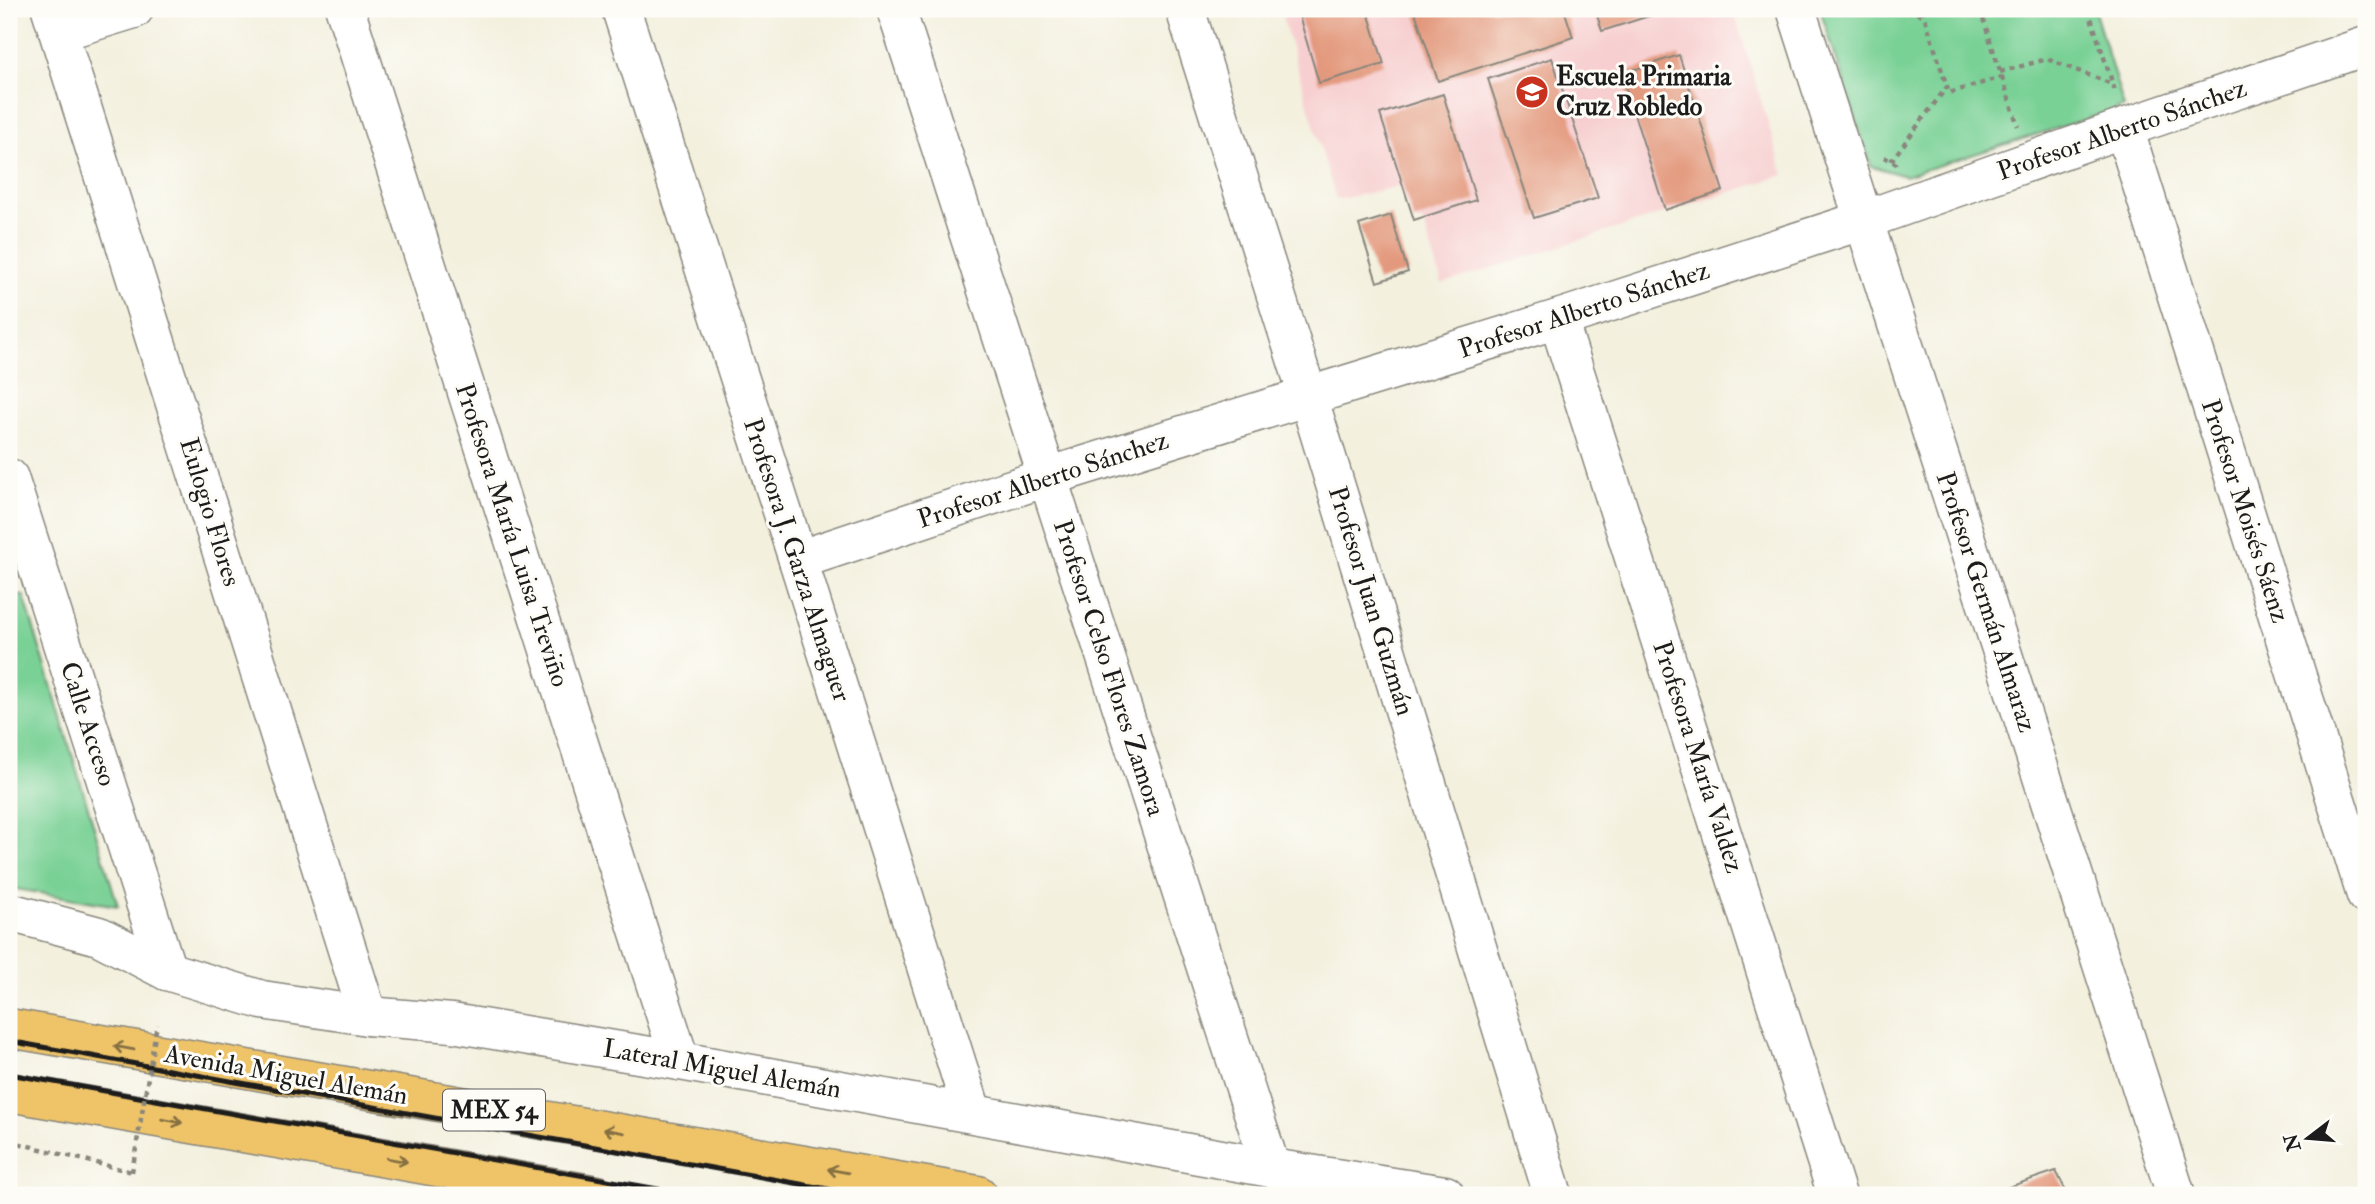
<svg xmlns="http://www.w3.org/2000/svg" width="2375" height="1204" font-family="'IM FELL Double Pica',serif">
	<rect width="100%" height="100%" fill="#fdfcf7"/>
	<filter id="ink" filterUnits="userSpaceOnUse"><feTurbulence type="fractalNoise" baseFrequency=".0143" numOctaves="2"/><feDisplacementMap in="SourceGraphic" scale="14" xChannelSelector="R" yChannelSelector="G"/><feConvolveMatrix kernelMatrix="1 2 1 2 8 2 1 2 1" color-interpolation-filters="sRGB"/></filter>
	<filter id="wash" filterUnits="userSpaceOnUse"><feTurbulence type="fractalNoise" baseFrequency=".00686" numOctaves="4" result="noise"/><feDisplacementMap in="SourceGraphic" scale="28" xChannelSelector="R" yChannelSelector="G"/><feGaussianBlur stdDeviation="1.57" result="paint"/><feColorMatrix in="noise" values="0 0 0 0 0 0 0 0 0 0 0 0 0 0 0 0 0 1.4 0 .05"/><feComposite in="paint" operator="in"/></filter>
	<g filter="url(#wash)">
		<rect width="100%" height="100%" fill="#f3f0de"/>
		<path fill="#f7cfd0" d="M1280,9H1733L1784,175L1442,284L1423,221L1413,222L1400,186L1336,200Z"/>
		<g fill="#7ad196" stroke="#4b7659" stroke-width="2">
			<path d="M1820,9H2094L2124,107L1905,176L1871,166Z"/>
			<path d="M9,594L24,596L118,906L9,888Z"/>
		</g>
		<g id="blocks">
			<g fill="#e3997d">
				<path d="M1297,9H1367L1384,64L1319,83Z"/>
				<path d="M1414,9H1564L1573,37L1438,81Z"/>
				<path d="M1595,9H1671L1602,31Z"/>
				<path d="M1679,55L1723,191L1665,210L1621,74Z"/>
				<path d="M1552,58L1598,198L1534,218L1488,79Z"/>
				<path d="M1443,94L1476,200L1414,220L1380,114Z"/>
				<path d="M1391,215L1408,272L1377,282L1359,225Z"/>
				<path d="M2056,1171L2068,1195H1985Z"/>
			</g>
		</g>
	</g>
	<g filter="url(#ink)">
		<use href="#blocks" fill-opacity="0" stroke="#88867d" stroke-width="2"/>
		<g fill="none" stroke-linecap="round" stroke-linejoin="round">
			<defs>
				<g id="street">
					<path d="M51,9L368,1016"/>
					<path d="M345,9L680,1061"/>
					<path d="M621,9L798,560L972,1112"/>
					<path d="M896,9L1271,1168"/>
					<path d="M1185,9L1308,396L1553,1195"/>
					<path d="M1796,9L2176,1195"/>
					<path d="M59,32L134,9"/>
					<path d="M2124,128L2366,895"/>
					<path d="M1558,319L1837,1195"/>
					<path d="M9,478L167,971"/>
					<path d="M798,560L1047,477L1558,319L1864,220L2124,128L2366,46"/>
					<path d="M9,912L99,936L167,971L262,1000L368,1016L452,1023L680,1061L1271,1168L1445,1195"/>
				</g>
				<g id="highway">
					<path d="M9,1028L978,1195"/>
					<path d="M9,1092L597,1195"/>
				</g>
			</defs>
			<use href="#street" stroke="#88867d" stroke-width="41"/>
			<use href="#highway" stroke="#88867d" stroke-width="41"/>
			<g stroke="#88867d" stroke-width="4.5" stroke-dasharray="5 5" stroke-linecap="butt">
				<path d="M1897,9L1923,15"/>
				<path d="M1922,9L1949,93L2002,77L1980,9"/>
				<path d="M2088,9L2115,91"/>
				<path d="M2000,72L2047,59L2112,84"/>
				<path d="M2002,77L2018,126"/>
				<path d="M1884,157L1900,166"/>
				<path d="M1891,161L1946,88"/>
				<path d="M9,1141L132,1172"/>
			</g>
			<use href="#street" stroke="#fff" stroke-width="38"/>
			<use href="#highway" stroke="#efc469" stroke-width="38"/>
			<g stroke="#1c1c1c" stroke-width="5">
				<path d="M9,1041L861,1195"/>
				<path d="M9,1074L692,1195"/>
			</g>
			<path stroke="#88867d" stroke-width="4.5" stroke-dasharray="5 5" stroke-linecap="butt" d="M132,1172L157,1024"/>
		</g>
		<defs><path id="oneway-shaft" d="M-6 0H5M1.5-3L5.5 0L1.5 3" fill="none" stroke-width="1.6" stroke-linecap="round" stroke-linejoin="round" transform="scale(1.75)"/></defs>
		<g stroke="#867042">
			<use href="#oneway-shaft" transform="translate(124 1048) rotate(-170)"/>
			<use href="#oneway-shaft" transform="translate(172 1121) rotate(10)"/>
			<use href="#oneway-shaft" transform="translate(614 1131) rotate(-170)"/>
			<use href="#oneway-shaft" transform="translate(397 1160) rotate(10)"/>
			<use href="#oneway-shaft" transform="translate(838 1171) rotate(-170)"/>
		</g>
	</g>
	<defs>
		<symbol id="school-disc" viewBox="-11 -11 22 22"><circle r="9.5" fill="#c8321e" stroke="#fdfcf7"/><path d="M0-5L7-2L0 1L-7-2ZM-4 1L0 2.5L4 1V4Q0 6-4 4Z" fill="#fff"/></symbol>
	</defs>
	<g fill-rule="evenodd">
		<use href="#school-disc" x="1513" y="73" width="38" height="38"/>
	</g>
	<g text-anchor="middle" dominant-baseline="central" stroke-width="6" stroke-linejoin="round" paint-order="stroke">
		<rect fill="#fdfcf7" stroke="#605f5e" stroke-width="2" x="443" y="1089.5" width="102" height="41" rx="5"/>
		<g font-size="24" font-weight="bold" fill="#1c1c1c">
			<text x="494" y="1110">MEX 54</text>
		</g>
		<g font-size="26" font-weight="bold" fill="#1c1c1c" stroke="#fdfcf7" text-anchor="start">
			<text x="1556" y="77">Escuela Primaria<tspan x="1556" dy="30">Cruz Robledo</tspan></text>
		</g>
		<g font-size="26" fill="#1c1c1c" stroke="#fdfcf7">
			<text transform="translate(2122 130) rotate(-19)">Profesor Alberto Sánchez</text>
			<text transform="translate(1584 310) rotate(-18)">Profesor Alberto Sánchez</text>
			<text transform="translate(1043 480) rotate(-18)">Profesor Alberto Sánchez</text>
			<text transform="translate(2245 511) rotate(72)">Profesor Moisés Sáenz</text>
			<text transform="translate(210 512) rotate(73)">Eulogio Flores</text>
			<text transform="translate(512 535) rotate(72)">Profesora María Luisa Treviño</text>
			<text transform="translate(797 560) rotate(72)">Profesora J. Garza Almaguer</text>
			<text transform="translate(1371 601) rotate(73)">Profesor Juan Guzmán</text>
			<text transform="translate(1986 602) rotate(72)">Profesor Germán Almaraz</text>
			<text transform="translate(1109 668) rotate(72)">Profesor Celso Flores Zamora</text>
			<text transform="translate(88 724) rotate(72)">Calle Acceso</text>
			<text transform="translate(1698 757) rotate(72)">Profesora María Valdez</text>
			<text transform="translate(722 1069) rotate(10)">Lateral Miguel Alemán</text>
			<text transform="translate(286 1075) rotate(10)">Avenida Miguel Alemán</text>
		</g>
	</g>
	<rect width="2375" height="1204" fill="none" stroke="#fdfcf7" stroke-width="35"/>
	<g transform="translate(2308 1138) rotate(254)" stroke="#fdfcf7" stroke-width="5" paint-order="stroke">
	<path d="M0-5L12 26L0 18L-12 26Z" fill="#1c1c1c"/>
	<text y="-10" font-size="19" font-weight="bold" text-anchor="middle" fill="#1c1c1c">N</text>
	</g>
</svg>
